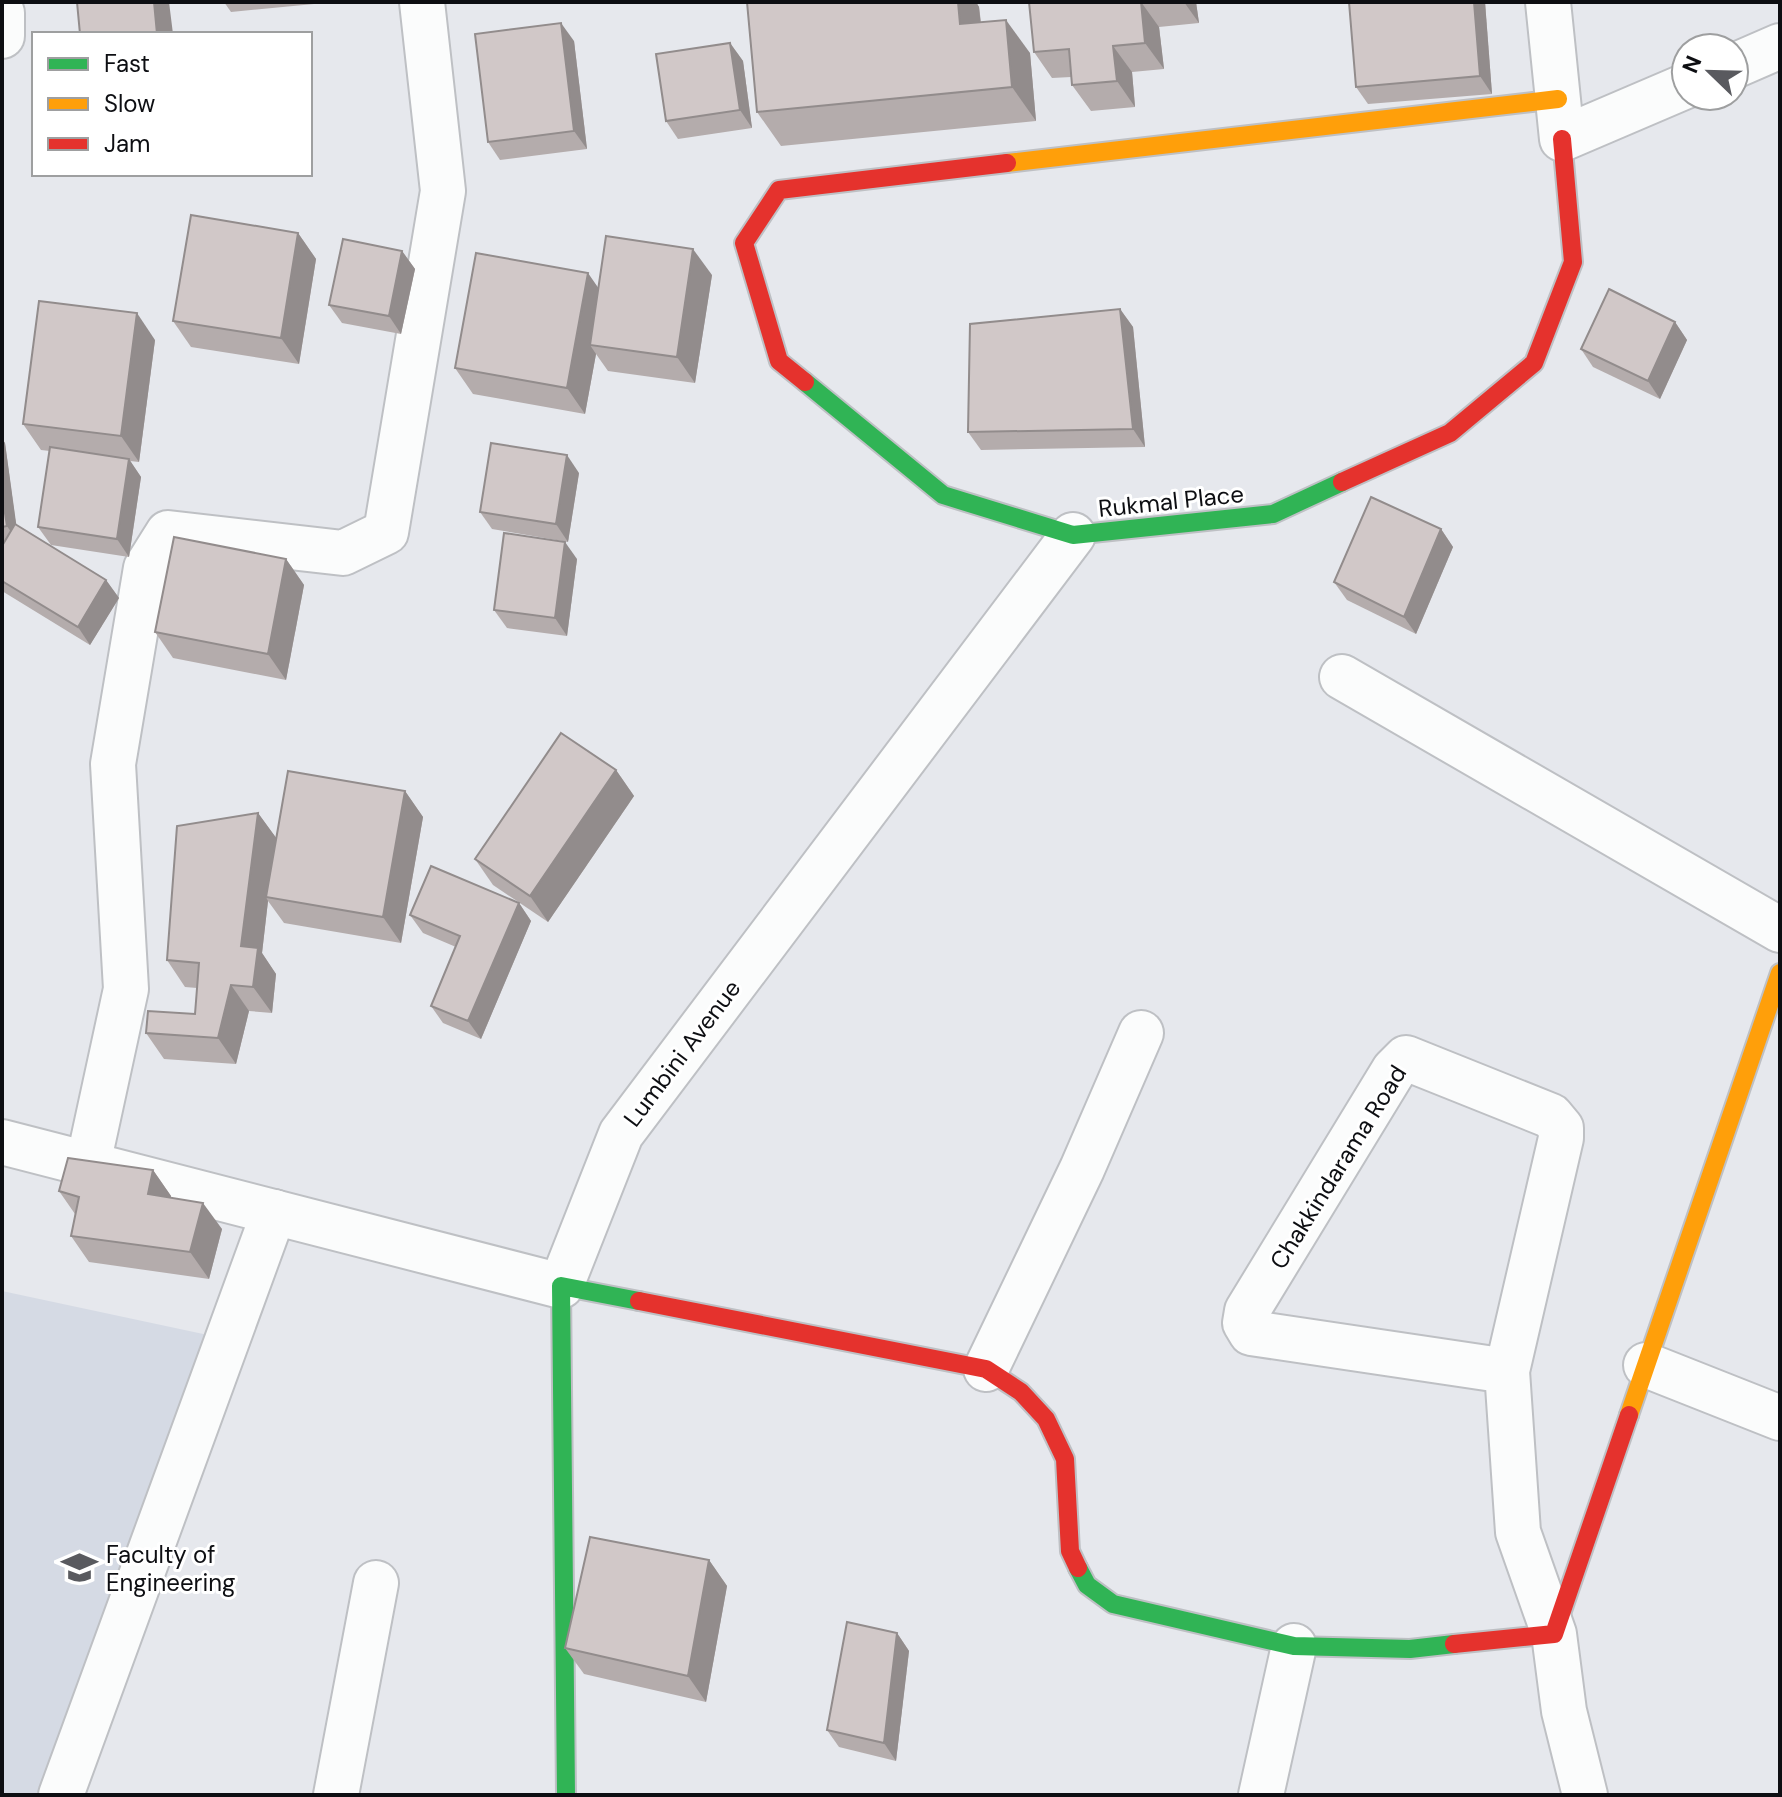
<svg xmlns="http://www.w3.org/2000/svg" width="1782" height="1797" font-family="'DM Sans',sans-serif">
	<rect width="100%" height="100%" fill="#e6e8ed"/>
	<path fill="#d5dae4" d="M2,1291L236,1341L81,1795H2Z"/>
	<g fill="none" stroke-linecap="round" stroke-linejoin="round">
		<defs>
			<g id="street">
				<path d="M1548,2L1562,139L1686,86"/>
				<path d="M2,13V36"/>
				<path d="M1734,66L1780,46"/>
				<path d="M1342,677L1780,930"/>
				<path d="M2,1142L561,1286L621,1134L1073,535"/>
				<path d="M88,1164L126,989L113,764L146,568L168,533L343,553L386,532L443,191L422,2"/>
				<path d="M1646,1365L1780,1418"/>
				<path d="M986,1369L1082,1169L1141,1033"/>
				<path d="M1507,1371L1251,1333L1245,1323L1247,1311L1394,1070L1406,1058L1551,1116L1561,1128V1138L1507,1371L1518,1532L1554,1634L1564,1711L1585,1795"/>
				<path d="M61,1795L274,1212"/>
				<path d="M336,1795L376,1583"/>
				<path d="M1261,1795L1294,1646"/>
			</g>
			<g id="fast">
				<path d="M805,382L943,495L1073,535L1273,514L1342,482"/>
				<path d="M1078,1568L1087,1585L1113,1604L1294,1646L1410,1649L1454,1644"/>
				<path d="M566,1795L561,1286L639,1301"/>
			</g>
			<g id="slow">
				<path d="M1007,163L1558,99"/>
				<path d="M1629,1415L1780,973"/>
			</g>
			<g id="jam">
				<path d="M805,382L779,361L744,243L779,190L1007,163"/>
				<path d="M1342,482L1450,433L1534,363L1573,262L1562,139"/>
				<path d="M639,1301L986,1369L1021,1392L1046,1419L1065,1459L1070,1551L1078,1568"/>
				<path d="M1454,1644L1554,1634L1629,1415"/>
			</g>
		</defs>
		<use href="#street" stroke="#bec0c4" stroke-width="48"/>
		<use href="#fast" stroke="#bec0c4" stroke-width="22"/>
		<use href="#slow" stroke="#bec0c4" stroke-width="22"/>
		<use href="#jam" stroke="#bec0c4" stroke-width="22"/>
		<use href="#street" stroke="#fbfcfc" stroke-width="44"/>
		<use href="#fast" stroke="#30b455" stroke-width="18"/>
		<use href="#slow" stroke="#ff9f0a" stroke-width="18"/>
		<use href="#jam" stroke="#e5322d" stroke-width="18"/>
	</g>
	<g fill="#b4acac">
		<path d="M224,2H335L231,12Z"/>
		<path d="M747,2H976L979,7L981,22L1030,53L1036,121L781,146L757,112Z"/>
		<path d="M1029,2H1196L1199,23L1159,27L1164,69L1132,72L1135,107L1091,111L1072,85L1071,77L1052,78L1034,52Z"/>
		<path d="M1485,2L1492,94L1368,104L1356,87Z"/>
		<path d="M574,41L587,149L500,160L488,142Z"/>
		<path d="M730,43L743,61L752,128L678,139L666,121Z"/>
		<path d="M298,233L316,259L299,364L191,347L173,321Z"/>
		<path d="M402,251L415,269L401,334L342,323L329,305Z"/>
		<path d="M712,275L695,383L608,371L596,354L585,414L473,394L455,368L598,288Z"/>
		<path d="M1120,309L1133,327L1145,447L981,450L968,432Z"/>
		<path d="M1675,322L1687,340L1660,399L1593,367L1581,349Z"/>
		<path d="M155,340L139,462L130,461L141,477L129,557L51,545L38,527L50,451L41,450L23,424Z"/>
		<path d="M2,439L5,443L16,525L106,580L119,598L90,645L2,591Z"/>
		<path d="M579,473L568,542L492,529L480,512Z"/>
		<path d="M1441,529L1453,547L1416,634L1347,600L1334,582Z"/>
		<path d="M286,559L304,585L286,680L173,658L155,632Z"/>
		<path d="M577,559L567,636L507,628L494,610Z"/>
		<path d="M616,770L634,796L548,922L493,885L475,859Z"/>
		<path d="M405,791L423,817L401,943L284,923L268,901L262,953L276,974L272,1013L249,1011L236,1064L164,1059L146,1033L195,1014L197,988L185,987L167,960L258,813L276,838Z"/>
		<path d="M519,903L531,921L481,1039L443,1023L431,1006L456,947L423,933L410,915Z"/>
		<path d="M153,1170L171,1196V1198L222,1229L209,1279L89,1262L71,1236L75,1214L59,1191Z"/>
		<path d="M709,1560L727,1586L706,1702L584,1674L565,1648Z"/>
		<path d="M897,1633L909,1651L896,1761L839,1747L827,1730Z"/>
	</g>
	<g fill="#928c8c">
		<path d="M154,2H169L173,34H157Z"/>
		<path d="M958,2H976L979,7L984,57L960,24Z"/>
		<path d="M1141,2L1159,27L1164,69L1145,43Z"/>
		<path d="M1184,2H1196L1199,23Z"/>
		<path d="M1474,2H1485L1492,94L1480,76Z"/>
		<path d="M1006,20L1030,53L1036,121L1012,87Z"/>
		<path d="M561,23L574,41L587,149L574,131Z"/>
		<path d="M730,43L743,61L752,128L740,110Z"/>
		<path d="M1113,46L1132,72L1135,107L1117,81Z"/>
		<path d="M298,233L316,259L299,364L281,338Z"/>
		<path d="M693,249L712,275L695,383L677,357Z"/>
		<path d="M402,251L415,269L401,334L389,316Z"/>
		<path d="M588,273L606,299L590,345L596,354L585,414L567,388Z"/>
		<path d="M1120,309L1133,327L1145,447L1133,429Z"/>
		<path d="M137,313L155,340L139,462L121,436Z"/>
		<path d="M1675,322L1687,340L1660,399L1648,381Z"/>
		<path d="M2,439L5,443L19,544L7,526L2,494Z"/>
		<path d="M567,455L579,473L568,542L556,524Z"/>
		<path d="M129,459L141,477L129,557L117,539Z"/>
		<path d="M1441,529L1453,547L1416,634L1404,617Z"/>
		<path d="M565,542L577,559L567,636L555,618Z"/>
		<path d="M286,559L304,585L286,680L268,654Z"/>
		<path d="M106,580L119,598L90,645L78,627Z"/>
		<path d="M616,770L634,796L548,922L530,896Z"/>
		<path d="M405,791L423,817L401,943L383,917Z"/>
		<path d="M258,813L277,839L266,897L268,901L262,953L276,974L272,1013L253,987L241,946Z"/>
		<path d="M519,903L531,921L481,1039L468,1021Z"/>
		<path d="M231,985L249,1011L236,1064L218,1038Z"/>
		<path d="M153,1170L171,1196L166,1221L148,1194Z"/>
		<path d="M203,1203L222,1229L209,1279L190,1252Z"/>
		<path d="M709,1560L727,1586L706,1702L688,1676Z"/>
		<path d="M897,1633L909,1651L896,1761L884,1743Z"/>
	</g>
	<g fill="#d1c8c8" stroke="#928c8c" stroke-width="2">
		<path d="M77,2H154L157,34H80Z"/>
		<path d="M747,2H958L960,24L1006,20L1012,87L757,112Z"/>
		<path d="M1029,2H1141L1145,43L1113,46L1117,81L1072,85L1069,49L1034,52Z"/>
		<path d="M1349,2H1474L1480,76L1356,87Z"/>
		<path d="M561,23L574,131L488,142L475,34Z"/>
		<path d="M730,43L740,110L666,121L656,54Z"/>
		<path d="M191,215L298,233L281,338L173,321Z"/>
		<path d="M606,236L693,249L677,357L590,345Z"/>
		<path d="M343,239L402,251L389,316L329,305Z"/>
		<path d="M476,253L588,273L567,388L455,368Z"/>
		<path d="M1609,289L1675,322L1648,381L1581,349Z"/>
		<path d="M39,301L137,313L121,436L23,424Z"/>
		<path d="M1120,309L1133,429L968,432L970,324Z"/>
		<path d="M491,443L567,455L556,524L480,512Z"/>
		<path d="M50,447L129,459L117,539L38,527Z"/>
		<path d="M2,494L7,526L2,527Z"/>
		<path d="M1371,497L1441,529L1404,617L1334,582Z"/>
		<path d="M15,524L106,580L78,627L2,581V546Z"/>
		<path d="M504,533L565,542L555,618L494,610Z"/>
		<path d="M174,537L286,559L268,654L155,632Z"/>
		<path d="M561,733L616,770L530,896L475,859Z"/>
		<path d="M288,771L405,791L383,917L266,897Z"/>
		<path d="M258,813L241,946L258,948L253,987L231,985L218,1038L146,1033L148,1011L195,1014L199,963L167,960L177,826Z"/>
		<path d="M431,866L519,903L468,1021L431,1006L460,936L410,915Z"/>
		<path d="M68,1158L153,1170L148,1194L203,1203L190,1252L71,1236L79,1197L59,1191Z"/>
		<path d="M590,1537L709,1560L688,1676L565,1648Z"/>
		<path d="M847,1622L897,1633L884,1743L827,1730Z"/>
	</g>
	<defs>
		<symbol id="university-bare" viewBox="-9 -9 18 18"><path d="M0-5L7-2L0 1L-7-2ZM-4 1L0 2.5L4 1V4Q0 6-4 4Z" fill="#595a5f" stroke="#fff" stroke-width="2.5" paint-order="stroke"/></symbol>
	</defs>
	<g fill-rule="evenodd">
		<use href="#university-bare" x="54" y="1542" width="51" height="51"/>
	</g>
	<g text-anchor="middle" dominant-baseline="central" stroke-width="6" stroke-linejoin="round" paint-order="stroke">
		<g font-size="24" fill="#0d0e12" stroke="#fff">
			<text transform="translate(1171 501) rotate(-6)">Rukmal Place</text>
			<text transform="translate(682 1053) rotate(-53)">Lumbini Avenue</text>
			<text transform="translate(1338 1167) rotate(-58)">Chakkindarama Road</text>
		</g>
		<g font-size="24" fill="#0d0e12" stroke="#fff" text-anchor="start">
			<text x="106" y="1554">Faculty of<tspan x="106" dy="28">Engineering</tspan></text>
		</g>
	</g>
	<rect width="1782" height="1797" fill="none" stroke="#0d0e12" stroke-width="8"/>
	<rect x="32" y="32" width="280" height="144" fill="#ffffff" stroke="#9e9fa0" stroke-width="2"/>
	<rect x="48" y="58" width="40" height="12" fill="#30b455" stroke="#9e9fa0" stroke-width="2"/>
	<text x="104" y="72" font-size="24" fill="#0d0e12">Fast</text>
	<rect x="48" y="98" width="40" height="12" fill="#ff9f0a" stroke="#9e9fa0" stroke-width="2"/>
	<text x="104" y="112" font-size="24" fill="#0d0e12">Slow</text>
	<rect x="48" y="138" width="40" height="12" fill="#e5322d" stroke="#9e9fa0" stroke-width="2"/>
	<text x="104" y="152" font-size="24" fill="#0d0e12">Jam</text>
	<g transform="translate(1710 72) rotate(293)"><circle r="38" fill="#ffffff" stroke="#9e9fa0" stroke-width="2"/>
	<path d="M0-6L14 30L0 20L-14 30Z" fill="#595a5f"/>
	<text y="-12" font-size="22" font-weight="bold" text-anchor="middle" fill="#0d0e12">N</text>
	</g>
</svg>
